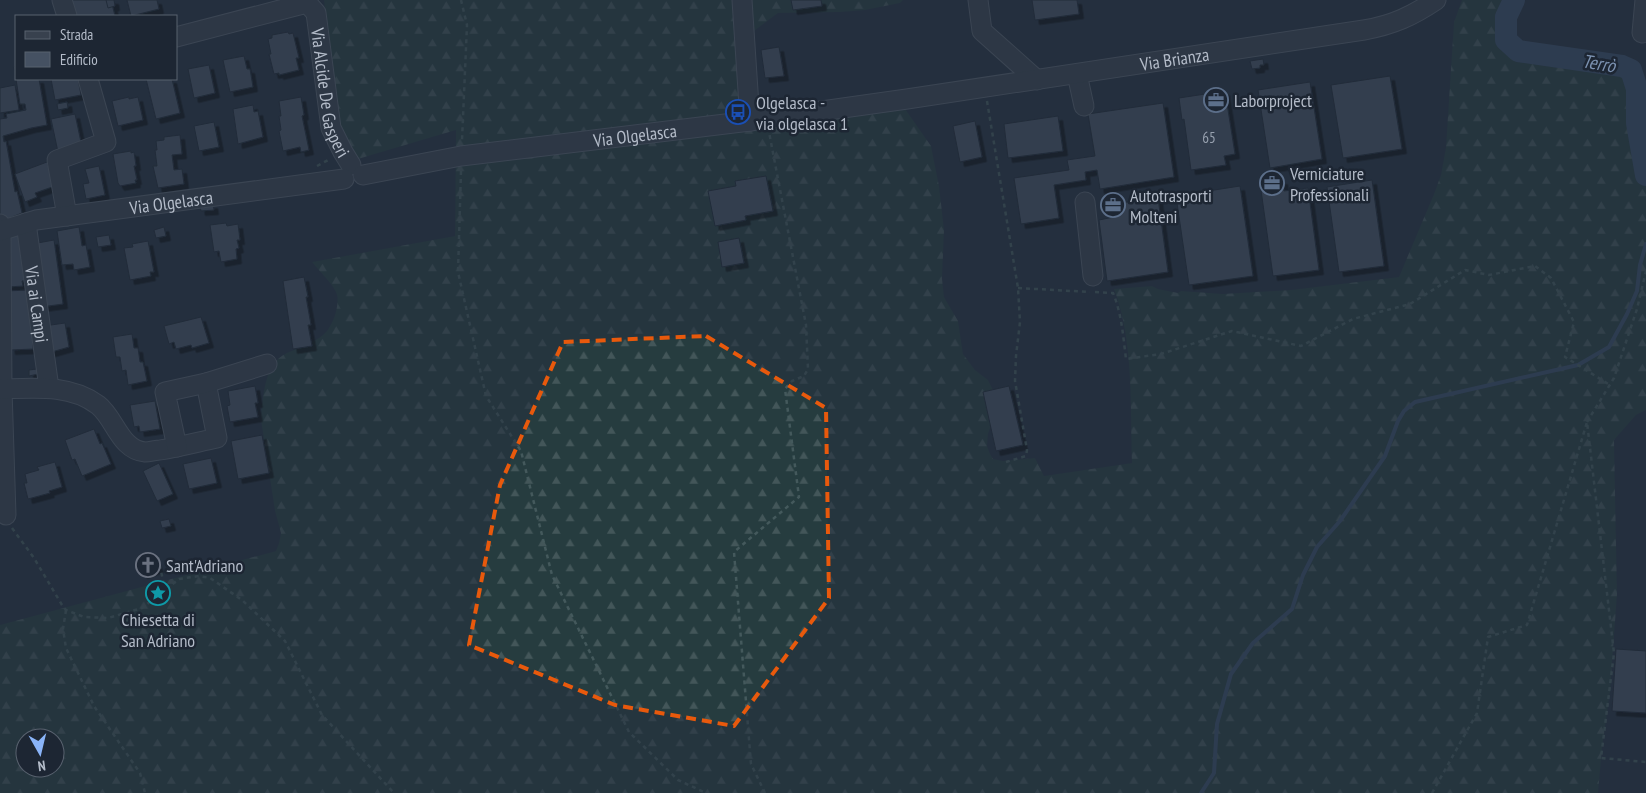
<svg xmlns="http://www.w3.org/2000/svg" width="1646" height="793" font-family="'PT Sans Narrow',sans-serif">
	<defs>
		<pattern id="forest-firs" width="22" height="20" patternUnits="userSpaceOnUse" patternTransform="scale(1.25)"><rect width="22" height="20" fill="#263c3f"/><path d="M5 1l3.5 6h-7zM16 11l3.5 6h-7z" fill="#435659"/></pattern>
		<filter id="shadow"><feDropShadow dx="4.5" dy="4.5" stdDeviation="0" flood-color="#0009"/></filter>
	</defs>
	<rect width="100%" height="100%" fill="#242f3e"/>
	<path fill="url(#forest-firs)" fill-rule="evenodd" d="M324,0H903L900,3L865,10L841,12L778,13L750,34L740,87L738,110L749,120L901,103L931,146L939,186L944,230L942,279L944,297L958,321L963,354L975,370L988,380L996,396L994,416L988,434L987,446L990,454L993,459L1003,461L1035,458L1044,476L1132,463C1130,407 1134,342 1114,289L1152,286L1158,289L1178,293L1181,291L1223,294L1291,290L1399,277L1434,194L1441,175L1446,147L1454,22L1462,0H1518C1510,9 1496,28 1504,41C1506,44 1510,46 1513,49L1615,60L1625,64L1632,71L1635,78L1639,117L1646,144V410L1636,415L1614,440L1617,594L1610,692L1602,748L1598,793H0V625L276,551L279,543L281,533L275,511L261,420C262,403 264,374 276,361C284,352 296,350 306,345C313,341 321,338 326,332C333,324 341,303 336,292C331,282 319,271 312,262L455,236L456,130L341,164ZM25,738H55V768H25Z"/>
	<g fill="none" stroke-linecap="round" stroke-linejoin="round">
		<path stroke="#394c67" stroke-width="4" d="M1201,793L1214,773L1217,724L1231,674L1253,643L1292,609L1303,575L1317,547L1340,521L1385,456L1398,421L1404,411L1415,402L1578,365L1609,347L1627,314L1637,291L1640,265L1646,244"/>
		<path stroke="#394c67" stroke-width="22" d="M1514,0L1506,17V40L1518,51L1622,66L1631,70L1637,89V123L1646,175"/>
	</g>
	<g fill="#455162" stroke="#1f2835" filter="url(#shadow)">
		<path d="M67,0H111L115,16H71Z"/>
		<path d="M106,0H114L115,6L108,8Z"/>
		<path d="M127,0H157L159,9L131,16Z"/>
		<path d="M791,0H821L822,6L793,10Z"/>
		<path d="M1032,0H1077L1079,14L1035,20Z"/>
		<path d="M288,32L289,34L293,33L299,58H296L299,70L279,75V73L274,74L269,54H271L268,39L272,38V35Z"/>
		<path d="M779,47L784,76L765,78L761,50Z"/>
		<path d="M244,56L247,69H250L253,87L230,92L223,60Z"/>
		<path d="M1263,59L1264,65H1260V68L1252,69L1250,61Z"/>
		<path d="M209,65L215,93L194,98L188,69Z"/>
		<path d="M16,66V79H39L47,125L31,128L3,136L4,142L6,141L15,192L17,191L22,213L2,221L0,216V119L7,118L6,114L26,110L25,104H20L14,67Z"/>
		<path d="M1390,76L1402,149L1343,158L1331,85Z"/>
		<path d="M51,79H78L81,95L55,100Z"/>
		<path d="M146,79H172L180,113L156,119Z"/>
		<path d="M1310,82L1322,159L1270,168L1258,90Z"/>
		<path d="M15,85L19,110L0,113V88Z"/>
		<path d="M1225,91L1235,154L1224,156L1226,165L1191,170L1184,119L1182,120L1179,98Z"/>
		<path d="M129,97V99L138,97L143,120L118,126L112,101Z"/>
		<path d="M301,97L304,115L302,116L309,150L301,152L300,147L283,151L279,131L281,130L279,116H281L279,101Z"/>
		<path d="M67,102L68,108L58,110L57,104Z"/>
		<path d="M1163,103L1174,177L1100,189L1097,170L1085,172L1086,180L1054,185L1059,218L1021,224L1014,178L1069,170L1067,160L1095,156L1088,114Z"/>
		<path d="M253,105L254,112L258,111L263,137L238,144L233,109Z"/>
		<path d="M75,114L82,147L58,152L51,119Z"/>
		<path d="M1058,116L1063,151L1008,158L1004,124Z"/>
		<path d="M975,121L982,157L960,162L953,126Z"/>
		<path d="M214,122L219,147L199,151L194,126Z"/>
		<path d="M180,135L182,154L172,155L174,170L182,169L184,184L158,188L153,166H157L155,150H157L156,141L164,140V137Z"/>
		<path d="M131,151V153L134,152L136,166H134L137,180H135L136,183L120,186L118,183L113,154Z"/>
		<path d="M47,162L55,186L35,193L37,197L25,202L15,174Z"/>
		<path d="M99,166L105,195L86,199L83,184L89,183L85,169Z"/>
		<path d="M766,176L773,211L745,216L746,220L715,226L708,191L736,186L735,181Z"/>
		<path d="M1283,180L1284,191L1308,188L1319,270L1273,276L1260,183Z"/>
		<path d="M1372,180L1384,266L1339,272L1327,187Z"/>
		<path d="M1240,186L1253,276L1189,285L1176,196Z"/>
		<path d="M1158,198L1168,272L1107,281L1099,220L1114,217L1112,204Z"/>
		<path d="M213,204L214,210L201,211L200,206Z"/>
		<path d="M226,223L227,226L238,224L240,240H237L239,248L236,249L237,259L221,262L219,251L214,252L210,225Z"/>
		<path d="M79,227L82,246L86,245L90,267L74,270L73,264L62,265L57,231Z"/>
		<path d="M164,227L166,236L156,238L154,230Z"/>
		<path d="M17,233V236L25,234L31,280L22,281L23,286L8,287L3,234Z"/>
		<path d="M109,235L111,245L98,247L96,237Z"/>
		<path d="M739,238L744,263L722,267L718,242Z"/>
		<path d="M54,240L63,304L41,307L32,244Z"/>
		<path d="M148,241L154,272H150L151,276L130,280L124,248L133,247L132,244Z"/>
		<path d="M304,277L308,297H306L311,325H308L312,346L293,349L283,281Z"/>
		<path d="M31,290L33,349L11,350L4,291Z"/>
		<path d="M201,317L209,343L192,348L191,345L176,349L174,342L169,344L164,326Z"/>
		<path d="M65,323L69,347L48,353L44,326Z"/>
		<path d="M132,334L134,348H138L140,362H143L147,381L128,385L126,370L122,371L120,357H116L113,337Z"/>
		<path d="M37,369L38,374L29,376V370Z"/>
		<path d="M255,386L258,403H255L258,417L230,422L227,406L230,405L228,391Z"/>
		<path d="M1009,386L1023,445L996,451L983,392Z"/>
		<path d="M155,401L160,429L140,432L139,426L134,427L130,405Z"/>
		<path d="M94,429L100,444L102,443L111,464L82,476L75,459L72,460L65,440Z"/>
		<path d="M262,435L269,473L238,479L231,441Z"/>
		<path d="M211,458L217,483L189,489L183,464Z"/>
		<path d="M55,462L62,487L49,491L50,493L28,499L24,483H27L25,474L39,470L37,467Z"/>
		<path d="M159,463L173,494L157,501L143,471Z"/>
		<path d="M169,519L171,526L162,528L160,521Z"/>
		<path d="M154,556L159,568L143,574L138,561Z"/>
		<path d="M1616,649L1646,651V713L1612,711Z"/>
	</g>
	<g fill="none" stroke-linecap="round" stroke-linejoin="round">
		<defs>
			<g id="minor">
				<path d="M62,0L67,16"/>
				<path d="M742,0L750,121"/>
				<path d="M978,0L982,31L1037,80"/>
				<path d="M1642,33L1645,0"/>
				<path id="s1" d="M176,37L303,4L309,5L316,13L331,128L343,152L351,165"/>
				<path d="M1077,74L1084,106"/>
				<path id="s2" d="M363,175L461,156L750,121L907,99L1364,30C1393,25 1412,16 1436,0"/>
				<path d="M1085,202L1093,276"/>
				<path d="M67,216L57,160L106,142L88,79"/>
				<path id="s3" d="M26,223L49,388"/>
				<path d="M0,224L1,231L2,389L6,515"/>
				<path id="s4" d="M0,231L36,220L344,179"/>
				<path d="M2,389C34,388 71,384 98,405C115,418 120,450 145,452C150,452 156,450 160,450C179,447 198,442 217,438L206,383"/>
				<path d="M177,447L165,392L206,383L267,364"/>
			</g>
		</defs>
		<use href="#minor" stroke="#565f6c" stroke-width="21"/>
		<g stroke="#44595c" stroke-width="2.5" stroke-dasharray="4 4" stroke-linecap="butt">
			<path d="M461,0L467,25L462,140"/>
			<path d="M987,101L1018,288L1020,322L1016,356L1015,381L1027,450L1026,456L1006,462"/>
			<path d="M317,166L330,159"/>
			<path d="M461,171L458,272L486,396L521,451L552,575L629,732L678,780L706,793"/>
			<path d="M1018,288L1090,292"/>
			<path d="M1095,292L1113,293C1122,315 1123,336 1126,359L1161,354L1232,331L1301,346L1353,319L1410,304L1465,270L1489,275L1535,266L1551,278L1574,322L1565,357L1610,385"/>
			<path d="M1587,422L1614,378L1637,309L1646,271"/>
			<path d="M12,528L34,558L62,605L66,610L84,617L108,618L142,608L179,579L199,576L210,578L242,600L285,641L322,715L394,793"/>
			<path d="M158,557L165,590"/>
			<path d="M66,610L63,629L66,648L94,706L140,773L145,793"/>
			<path d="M765,793L751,764L734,552L799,497L785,389L792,381L804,376L808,369L806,325L769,132"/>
			<path d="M1432,793L1477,713L1488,637L1527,625L1587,422L1614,653L1601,758L1646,762"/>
		</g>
		<use href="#minor" stroke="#38414e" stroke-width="19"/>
	</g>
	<path d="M0 0H1646V793H0ZM706,336L826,408L829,598L734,726L615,705L469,645L500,485L563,342Z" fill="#242f3e" fill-opacity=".55" fill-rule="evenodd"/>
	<path fill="none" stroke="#e8590c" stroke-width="4" stroke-dasharray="10 6" stroke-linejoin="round" d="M706,336L826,408L829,598L734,726L615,705L469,645L500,485L563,342Z"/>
	<defs>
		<symbol id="office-ring" viewBox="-11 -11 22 22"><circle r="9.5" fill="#1d2633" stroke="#5c6f8a" stroke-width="1.5"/><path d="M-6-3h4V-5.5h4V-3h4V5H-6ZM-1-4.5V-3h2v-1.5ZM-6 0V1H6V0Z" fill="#5c6f8a"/></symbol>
		<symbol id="bus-ring" viewBox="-11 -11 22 22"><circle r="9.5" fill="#1d2633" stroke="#1a4fb4" stroke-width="1.5"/><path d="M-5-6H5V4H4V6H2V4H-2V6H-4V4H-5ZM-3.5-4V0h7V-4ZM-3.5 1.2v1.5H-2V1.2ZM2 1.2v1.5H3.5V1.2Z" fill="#1a4fb4"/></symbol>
		<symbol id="church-ring" viewBox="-11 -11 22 22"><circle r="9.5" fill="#1d2633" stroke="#6b7280" stroke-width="1.5"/><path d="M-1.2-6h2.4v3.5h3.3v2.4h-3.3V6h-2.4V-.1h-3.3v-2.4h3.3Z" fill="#6b7280"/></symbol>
		<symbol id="sight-ring" viewBox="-11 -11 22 22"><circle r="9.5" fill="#1d2633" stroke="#0f9aa8" stroke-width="1.5"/><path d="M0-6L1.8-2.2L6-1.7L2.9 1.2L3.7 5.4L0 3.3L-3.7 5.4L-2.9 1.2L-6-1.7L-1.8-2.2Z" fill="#0f9aa8"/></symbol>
	</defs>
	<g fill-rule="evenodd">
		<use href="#office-ring" x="1202" y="86" width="28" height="28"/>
		<use href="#bus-ring" x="724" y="98" width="28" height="28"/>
		<use href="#office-ring" x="1258" y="169" width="28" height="28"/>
		<use href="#office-ring" x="1099" y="191" width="28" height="28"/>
		<use href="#church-ring" x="134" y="551" width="28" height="28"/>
		<use href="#sight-ring" x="144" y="579" width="28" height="28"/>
	</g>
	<g text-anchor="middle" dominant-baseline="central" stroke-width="5" stroke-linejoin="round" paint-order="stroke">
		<g font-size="15" fill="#98a1af">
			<text x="1209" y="137">65</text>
		</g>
		<g font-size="18" fill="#b4bcc9" stroke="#1d2633">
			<text stroke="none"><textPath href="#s2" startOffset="820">Via Brianza</textPath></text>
			<text stroke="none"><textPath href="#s1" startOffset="229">Via Alcide De Gasperi</textPath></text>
			<text stroke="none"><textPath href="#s2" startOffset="275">Via Olgelasca</textPath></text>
			<text stroke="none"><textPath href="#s4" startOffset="174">Via Olgelasca</textPath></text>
			<text stroke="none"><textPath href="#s3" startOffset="82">Via ai Campi</textPath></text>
		</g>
		<g font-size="18" fill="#b4bcc9" stroke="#1d2633" text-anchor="start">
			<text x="1234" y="100">Laborproject</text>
			<text x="756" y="102">Olgelasca -<tspan x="756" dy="21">via olgelasca 1</tspan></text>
			<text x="1290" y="173">Verniciature<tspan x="1290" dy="21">Professionali</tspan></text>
			<text x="1130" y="195">Autotrasporti<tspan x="1130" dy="21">Molteni</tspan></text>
			<text x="166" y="565">Sant'Adriano</text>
			<text x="158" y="619" text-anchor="middle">Chiesetta di<tspan x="158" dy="21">San Adriano</tspan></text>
		</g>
		<g font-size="19" font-style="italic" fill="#7c92b1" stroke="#1d2633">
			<text transform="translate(1599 63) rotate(9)">Terrò</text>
		</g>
	</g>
	<rect x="15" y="15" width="162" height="65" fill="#1d2633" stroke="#59626f"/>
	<rect x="25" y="31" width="25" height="8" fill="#38414e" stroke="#59626f"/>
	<text x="60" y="40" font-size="15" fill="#b4bcc9">Strada</text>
	<rect x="25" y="52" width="25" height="15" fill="#455162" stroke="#59626f"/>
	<text x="60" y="65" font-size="15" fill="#b4bcc9">Edificio</text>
	<g transform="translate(40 753) rotate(172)"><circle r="24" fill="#1d2633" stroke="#59626f"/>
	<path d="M0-4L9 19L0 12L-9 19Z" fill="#8ab4f8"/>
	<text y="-8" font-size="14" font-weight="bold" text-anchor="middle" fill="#b4bcc9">N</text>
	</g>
</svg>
